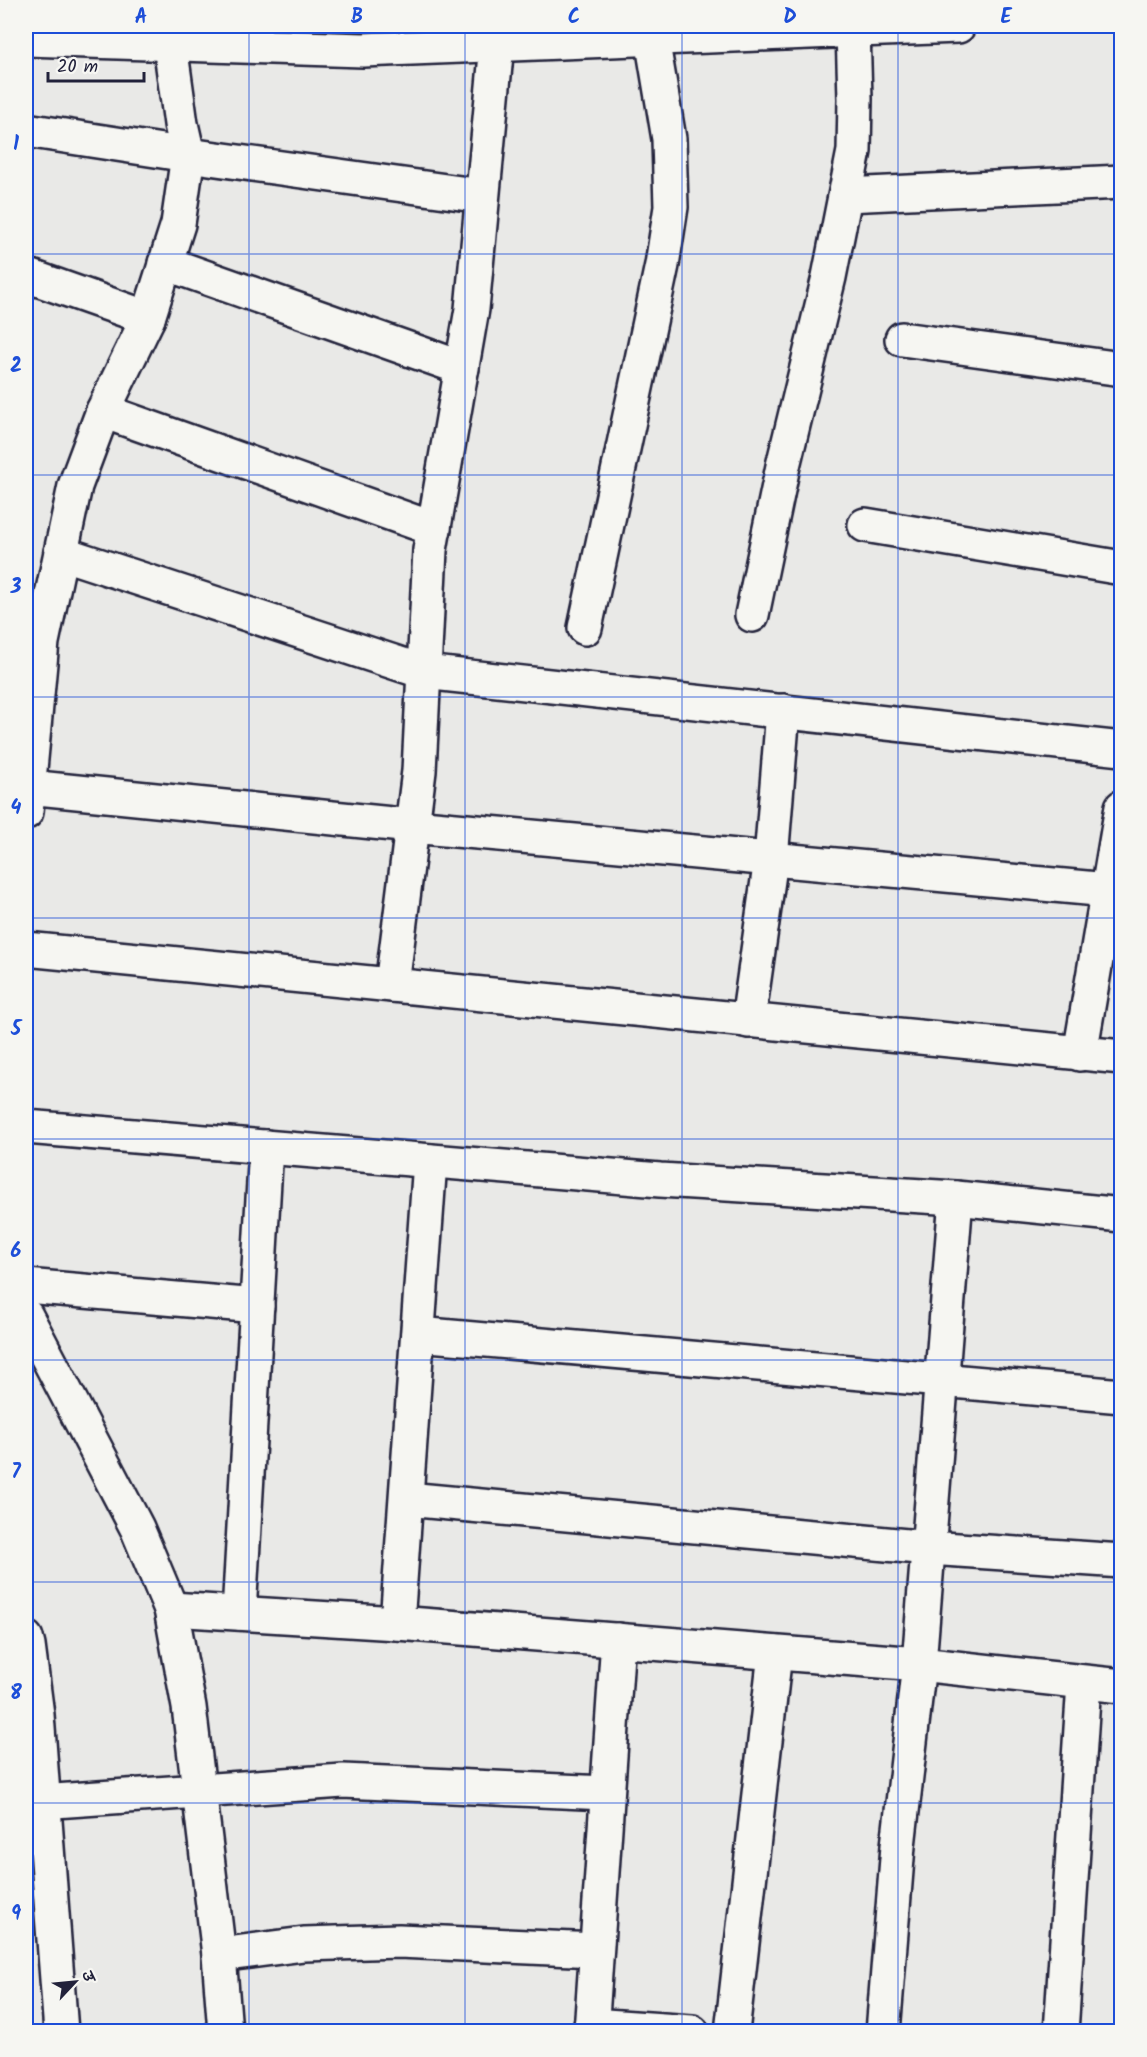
<svg xmlns="http://www.w3.org/2000/svg" width="1147" height="2057" font-family="Kalam,'Playpen Sans Deva',sans-serif">
	<rect width="100%" height="100%" fill="#e9e9e7"/>
	<filter id="ink" filterUnits="userSpaceOnUse"><feTurbulence type="fractalNoise" baseFrequency=".0167" numOctaves="2"/><feDisplacementMap in="SourceGraphic" scale="12" xChannelSelector="R" yChannelSelector="G"/><feConvolveMatrix kernelMatrix="1 2 1 2 8 2 1 2 1" color-interpolation-filters="sRGB"/></filter>
	<g filter="url(#ink)">
		<g fill="none" stroke-linecap="round" stroke-linejoin="round">
			<defs>
				<g id="minor">
					<path d="M26,39L363,50L958,26"/>
					<path d="M26,130L188,155L482,196"/>
					<path d="M846,195L1122,182"/>
					<path d="M165,263L462,368"/>
					<path d="M26,275L148,318"/>
					<path d="M902,339L1122,369"/>
					<path d="M103,411L434,529"/>
					<path d="M865,525L1122,568"/>
					<path d="M61,553L424,672L1122,749"/>
					<path d="M752,615L783,466L829,277L854,151L855,99L853,30"/>
					<path d="M585,628L662,265L671,207L669,139L650,26"/>
					<path d="M28,787L412,826L1108,890"/>
					<path d="M26,812L42,642L75,486L103,411L148,318L178,224L188,155L181,124L170,45L178,26"/>
					<path d="M26,949L1122,1057"/>
					<path d="M392,985L419,771L430,550L472,309L497,44L454,26"/>
					<path d="M748,1021L771,859L783,711"/>
					<path d="M1080,1054L1122,807"/>
					<path d="M26,1127L660,1180L956,1198L1122,1215"/>
					<path d="M26,1286L257,1306"/>
					<path d="M26,1316L137,1528L171,1609L189,1707L219,1955L225,2032"/>
					<path d="M418,1334L1122,1396"/>
					<path d="M407,1499L929,1548L1122,1561"/>
					<path d="M171,1609L397,1623L919,1664L1122,1686"/>
					<path d="M239,1613L266,1147"/>
					<path d="M397,1623L430,1161"/>
					<path d="M26,1638L28,1646L37,1715L61,2032"/>
					<path d="M26,1803L343,1781L606,1793"/>
					<path d="M219,1955L304,1944L399,1941L596,1950"/>
					<path d="M591,2025L692,2032"/>
					<path d="M591,2032L618,1640"/>
					<path d="M732,2032L775,1653"/>
					<path d="M883,2032L898,1846L919,1664L956,1198"/>
					<path d="M1061,2032L1084,1683"/>
				</g>
			</defs>
			<use href="#minor" stroke="#22223b" stroke-width="38"/>
			<use href="#minor" stroke="#f6f6f2" stroke-width="33"/>
		</g>
	</g>
	<path fill="none" stroke="#1d4ed8" stroke-width="1.5" stroke-opacity="0.55" d="M249,26V2032M465,26V2032M682,26V2032M898,26V2032M26,254H1122M26,475H1122M26,697H1122M26,918H1122M26,1139H1122M26,1360H1122M26,1582H1122M26,1803H1122"/>
	<rect width="1147" height="2057" fill="none" stroke="#f6f6f2" stroke-width="66"/>
	<g transform="translate(75 1982) rotate(64)" stroke="#f6f6f2" stroke-width="4.5" paint-order="stroke">
	<path d="M0-4.5L10 22L0 15L-10 22Z" fill="#22223b"/>
	<text y="-9" font-size="16" font-weight="bold" text-anchor="middle" fill="#22223b">उ</text>
	</g>
	<path d="M48 72v9h96v-9" fill="none" stroke="#22223b" stroke-width="3"/>
	<text x="57" y="72" font-size="18" fill="#22223b" stroke="#f6f6f2" stroke-width="4.5" paint-order="stroke">20 m</text>
	<rect x="33" y="33" width="1081" height="1991" fill="none" stroke="#1d4ed8" stroke-width="2"/>
	<g font-size="20" text-anchor="middle" font-weight="bold" fill="#1d4ed8">
		<text x="141" y="23">A</text>
		<text x="357" y="23">B</text>
		<text x="574" y="23">C</text>
		<text x="790" y="23">D</text>
		<text x="1006" y="23">E</text>
		<text x="16" y="150">1</text>
		<text x="16" y="372">2</text>
		<text x="16" y="593">3</text>
		<text x="16" y="814">4</text>
		<text x="16" y="1035">5</text>
		<text x="16" y="1257">6</text>
		<text x="16" y="1478">7</text>
		<text x="16" y="1699">8</text>
		<text x="16" y="1920">9</text>
	</g>
</svg>
